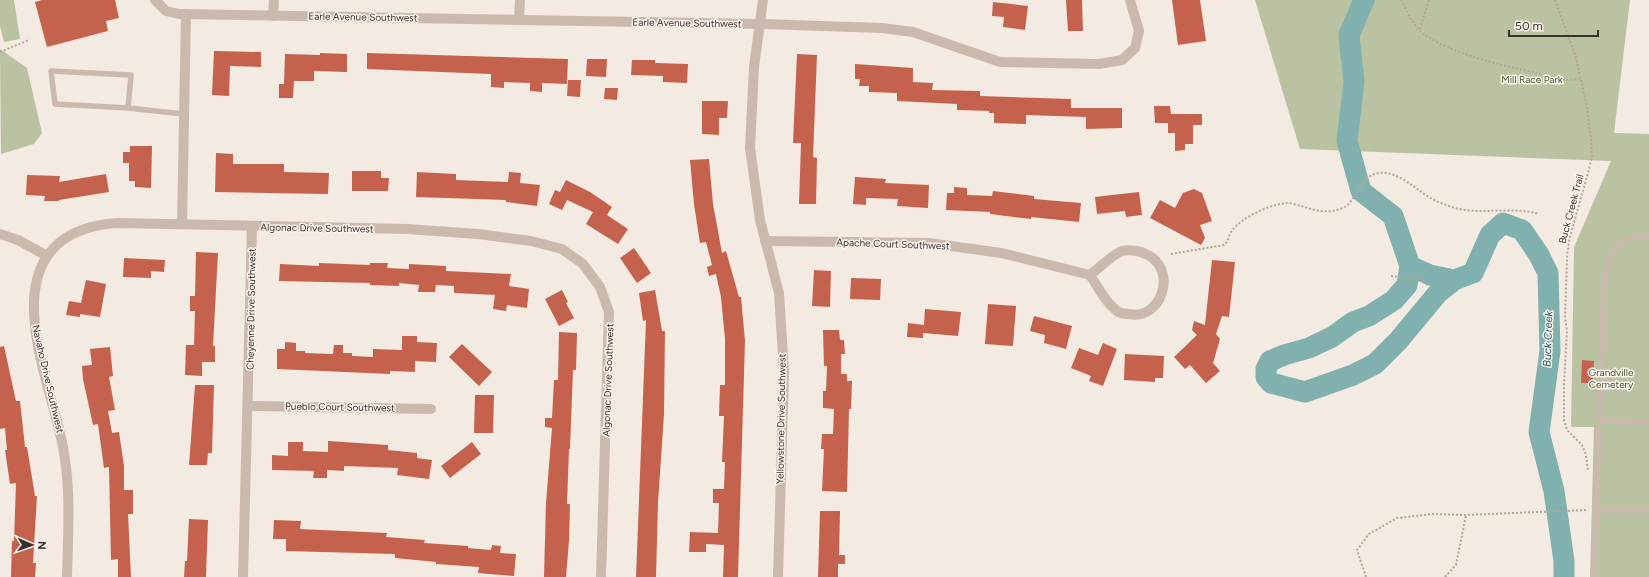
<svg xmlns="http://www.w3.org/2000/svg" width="1649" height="577" font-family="Figtree,sans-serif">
	<rect width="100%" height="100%" fill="#f3eae1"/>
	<g fill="#bac3a1">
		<path d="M0,0H14L20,39L4,42L0,26Z"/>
		<path d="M1255,0H1630L1614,133L1649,134V577H1590L1594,427H1571L1574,247L1611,161L1300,149Z"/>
		<path d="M0,49L27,68L42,133L34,144L1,154Z"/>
	</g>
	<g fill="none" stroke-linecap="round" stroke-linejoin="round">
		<g stroke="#80b1af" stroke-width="21">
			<path d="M1364,0L1349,35L1354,82L1347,141L1361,191L1393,216L1410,266L1430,275L1454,280L1473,273L1490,235L1503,223L1522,230L1539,255L1548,273L1550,351L1539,432L1554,491L1564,561V577"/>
			<path d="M1410,266L1407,285L1394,300L1369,316L1353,322L1332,337L1309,348L1284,355L1270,361L1266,369V377L1271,383L1305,392L1353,375L1375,364L1398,341L1438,293L1454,280"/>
		</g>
	</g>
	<g fill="#c5624e">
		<path d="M42,0H115L119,18L106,21L108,31L47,47L35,2Z"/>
		<path d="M1066,0H1082L1083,31H1068Z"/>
		<path d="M1172,0H1200L1206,41L1178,45Z"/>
		<path d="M993,2L1028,6L1025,30L1003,27L1004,17L992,16Z"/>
		<path d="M214,51L261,52V67L230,66L229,96L212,95Z"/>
		<path d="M320,53L347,54V72L314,71V81H294L293,98H279V84H284L285,54L320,55Z"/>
		<path d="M367,53L568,59L567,84L542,83V92L530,91V83L504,82V88L491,87V74L367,69Z"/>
		<path d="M797,54L817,55L813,157L817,158L816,204H799L801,143H793Z"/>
		<path d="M587,59H607L606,77L586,76Z"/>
		<path d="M632,60H655V63L688,64L687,83L663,82V76L631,75Z"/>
		<path d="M855,64L913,68V82L933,83L932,90L980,91V96L1071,99V108H1122V128L1086,129V117L1026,115V124L994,123V113H989V111L957,110V104L897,101V93L869,92V86H859L860,79H855Z"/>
		<path d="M568,80H581L580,97L567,96Z"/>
		<path d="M605,88H618L617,100L604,99Z"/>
		<path d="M702,101H728L727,118H719V135L702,134Z"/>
		<path d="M1154,106H1170L1171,114H1202V125H1193V144H1185V150L1175,151V133H1168V123H1155Z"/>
		<path d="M130,146H152L151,188L135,187V181H129V163H123V152H130Z"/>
		<path d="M216,153L233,154V164H284V172L329,173L328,194L215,192Z"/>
		<path d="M709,159L713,204L722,253L726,251L739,297H741L745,341L738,577H723L724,545L706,544V552H689L690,532L718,533L719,503H713V489H724L725,462H722L724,416H719L720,385H725V339L721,297L716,274L709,276L707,267L712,265L706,242L700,243L694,204L690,160Z"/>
		<path d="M352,171H381V178H389L388,191H352Z"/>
		<path d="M417,172L456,174V180L508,182L509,172L521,173L520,183L540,185L537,206L506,202V200L416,197Z"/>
		<path d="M106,174L109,192L59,200V201H44L45,196L26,195L27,175L60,176L59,182Z"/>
		<path d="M855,177L886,179L885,183L929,185L928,208L897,206L898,199L866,198V205L853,204Z"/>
		<path d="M566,180L590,192L612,207L607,215L628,229L618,244L586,224L593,212L567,200L562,210L549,204L555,190L560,192Z"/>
		<path d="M954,187L967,188V195L992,196L993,191L1034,196V199L1081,203L1079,222L1031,217V219L990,214V212L946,210L947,193H954Z"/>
		<path d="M1194,189L1202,193L1212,221L1200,225L1205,238L1201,245L1150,218L1160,200L1175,208L1183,193Z"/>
		<path d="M1139,192L1142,215L1126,217L1125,211L1097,214L1095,197Z"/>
		<path d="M634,248L651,273L637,283L620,258Z"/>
		<path d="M196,252L218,253L213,346H215V362H202V376L185,375L186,345H194L195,311H190V296H195Z"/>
		<path d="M124,258L165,260L164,272L151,271V278L123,277Z"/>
		<path d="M1212,260L1235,262L1229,317L1222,316L1216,334L1220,339L1213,363L1220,371L1206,383L1190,365L1185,369L1174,357L1197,335L1192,330L1194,321L1205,325Z"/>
		<path d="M319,263L370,265V263H388L387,268L409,269V264L446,266V271L511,274L509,286L529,289L527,308L507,305L506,311L493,309L495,295L454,293V286L436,285L435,292H418L419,285L399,283V286L370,285V283L279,281L280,264L319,266Z"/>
		<path d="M814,270L831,271L830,307L812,306Z"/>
		<path d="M851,278L881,279L880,300L850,299Z"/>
		<path d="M86,280L106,284L100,317L80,314V317L66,315L69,301L81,303Z"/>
		<path d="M562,290L568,302L566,303L574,318L559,326L545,299Z"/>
		<path d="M655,290L662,331H665L664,414L658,503L656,577H636L646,320L643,321L639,293Z"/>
		<path d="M988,304L1016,306L1013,346L985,344Z"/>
		<path d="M925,309L961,312L958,336L923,333V338L907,337L908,323L924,325Z"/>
		<path d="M1034,316L1072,326L1066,349L1044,343L1045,335L1030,331Z"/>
		<path d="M823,330H839L840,340H844L845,354H841V374H847V381H852L851,409H849L847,492L822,491L824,449H821L822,434H833L834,409L823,408V391H826L827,366H824Z"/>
		<path d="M559,332L577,333L576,370H573L570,449H569L567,504H570L569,541L566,577H544L546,503L552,428L545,427V418H552L554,380H558Z"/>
		<path d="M402,336H417V342L437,343L436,362L415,361V372L390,371V374L277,369V349H285V342L296,343V351H305V353L333,354L334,345H343V353H352V356L373,357V349L402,350Z"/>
		<path d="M1103,343L1117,349L1103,386L1089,381L1091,376L1071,368L1079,348L1098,355Z"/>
		<path d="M462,344L492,372L479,386L449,357Z"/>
		<path d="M4,346L16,401H20L25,447H27L35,496H37L33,563H36L35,577H11L12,541H14L16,483L10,484L5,450H7L5,428L0,429V347Z"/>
		<path d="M110,347L113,376L109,377L115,410L108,411L112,433L119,432L124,466V490H133V514H128L131,577H118V559L111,560L109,467L104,468L98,424L93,425L83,379L82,366L92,365L90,349Z"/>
		<path d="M1125,354L1164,356L1163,378H1155V382L1124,380Z"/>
		<path d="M1582,360L1594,361L1593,383H1581Z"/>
		<path d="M195,385H214L212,453H208L207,465H189Z"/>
		<path d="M475,395H494L493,433H474Z"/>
		<path d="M328,441L388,445V450L417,453V458L432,460L429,479L397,475L398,468L344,466V471L327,470V478H313L314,471L272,470V455L288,456V442H303V451L328,452Z"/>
		<path d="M472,442L481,454L450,478L441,466Z"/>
		<path d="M820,511H840L839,555H845V564H838V577H818Z"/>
		<path d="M189,519L208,520L206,577H184L185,561H187Z"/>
		<path d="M274,520L301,521L300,529L387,533L386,537L425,540L424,543L468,546V548L491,550L492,545L501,546L500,553L516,554L514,576L478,573L479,567L436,564V562L395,558V554L286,551V539H273Z"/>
	</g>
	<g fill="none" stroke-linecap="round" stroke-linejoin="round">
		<g stroke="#b8a397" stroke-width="2" stroke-dasharray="2 2" stroke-linecap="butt">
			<path d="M1401,0C1407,11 1414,28 1425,35C1466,61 1520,68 1566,80L1582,79"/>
			<path d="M1555,0L1576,57L1587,108L1591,139L1592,156L1588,173L1569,240L1567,258L1565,318L1567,330L1564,385V420L1567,430L1582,445L1586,455L1588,471"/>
			<path d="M1420,29L1429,0"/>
			<path d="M0,52L29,40"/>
			<path d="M1171,254L1224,245C1229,241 1228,237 1231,232C1240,218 1270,204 1287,203C1291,203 1297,205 1301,206C1314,210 1327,214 1340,209C1358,204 1358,176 1379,173C1397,170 1418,191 1432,199C1438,202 1444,204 1449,206C1478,217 1509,205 1539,214"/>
			<path d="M1391,276L1421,279"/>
			<path d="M1366,577L1357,550L1369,534L1397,518L1433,514L1466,515L1587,510"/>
			<path d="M1445,577L1456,565L1466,515"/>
		</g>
		<g stroke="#ccb9ad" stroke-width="5.5">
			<path d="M128,108L131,75L51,71L55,104L128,108L184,114"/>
			<path d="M1600,421L1649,423"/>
			<path d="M1597,510H1649"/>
			<path d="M1594,577L1604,283C1610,253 1613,236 1649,237"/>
		</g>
		<g stroke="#ccb9ad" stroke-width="10">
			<path d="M155,0L166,11L179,14L759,24L882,28L913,32L1000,62L1099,64L1122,60L1135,48L1139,31L1130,0"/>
			<path d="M763,0L754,67L750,148L760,220L779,293L784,372L778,577"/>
			<path d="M273,16L274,0"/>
			<path d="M519,20L520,0"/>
			<path d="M182,224L186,14"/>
			<path d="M0,234L18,240L47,256"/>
			<path d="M765,241L929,243L1001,253L1090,275C1098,287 1105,302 1117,311C1120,313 1125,314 1129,314C1161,321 1178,271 1148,255C1141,251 1130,249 1122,251C1113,254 1098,269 1090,275"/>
			<path d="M249,406L431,409"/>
			<path d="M67,577C68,535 71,494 64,453C55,393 1,284 64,239C81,228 98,224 118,223L407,229L478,234L531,241L562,249L583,264L600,287L609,312L601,577"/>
			<path d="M243,577L252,226"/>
		</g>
	</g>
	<g text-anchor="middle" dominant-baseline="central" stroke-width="3" stroke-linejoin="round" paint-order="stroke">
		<g font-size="10" fill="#3a2f2b" stroke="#fbf4ee">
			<text transform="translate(363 17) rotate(1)">Earle Avenue Southwest</text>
			<text transform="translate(687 23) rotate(1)">Earle Avenue Southwest</text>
			<text transform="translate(1571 209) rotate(-75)">Buck Creek Trail</text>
			<text transform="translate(317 228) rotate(1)">Algonac Drive Southwest</text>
			<text transform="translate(893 244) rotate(2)">Apache Court Southwest</text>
			<text transform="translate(251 309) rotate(-89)">Cheyenne Drive Southwest</text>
			<text transform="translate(48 379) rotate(77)">Navaho Drive Southwest</text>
			<text transform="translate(608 380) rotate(-88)">Algonac Drive Southwest</text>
			<text transform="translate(340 407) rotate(1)">Pueblo Court Southwest</text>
			<text transform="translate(781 419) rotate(-89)">Yellowstone Drive Southwest</text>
		</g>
		<g font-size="10" fill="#4c592f" stroke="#fbf4ee">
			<text x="1532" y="79">Mill Race Park</text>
			<text x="1611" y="372">Grandville<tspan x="1611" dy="12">Cemetery</tspan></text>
		</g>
		<g font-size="11" font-style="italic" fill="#205c5c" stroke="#fbf4ee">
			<text transform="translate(1548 339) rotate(-88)">Buck Creek</text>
		</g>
	</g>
	<g transform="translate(32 545) rotate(92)" stroke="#fbf4ee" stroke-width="3" paint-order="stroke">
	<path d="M0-3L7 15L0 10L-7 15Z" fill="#3a2f2b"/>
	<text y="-6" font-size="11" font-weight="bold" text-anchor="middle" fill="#3a2f2b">N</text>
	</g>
	<path d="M1509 30v6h89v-6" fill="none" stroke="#3a2f2b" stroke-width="2"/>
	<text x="1515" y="30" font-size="12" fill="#3a2f2b" stroke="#fbf4ee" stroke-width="3" paint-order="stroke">50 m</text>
</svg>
